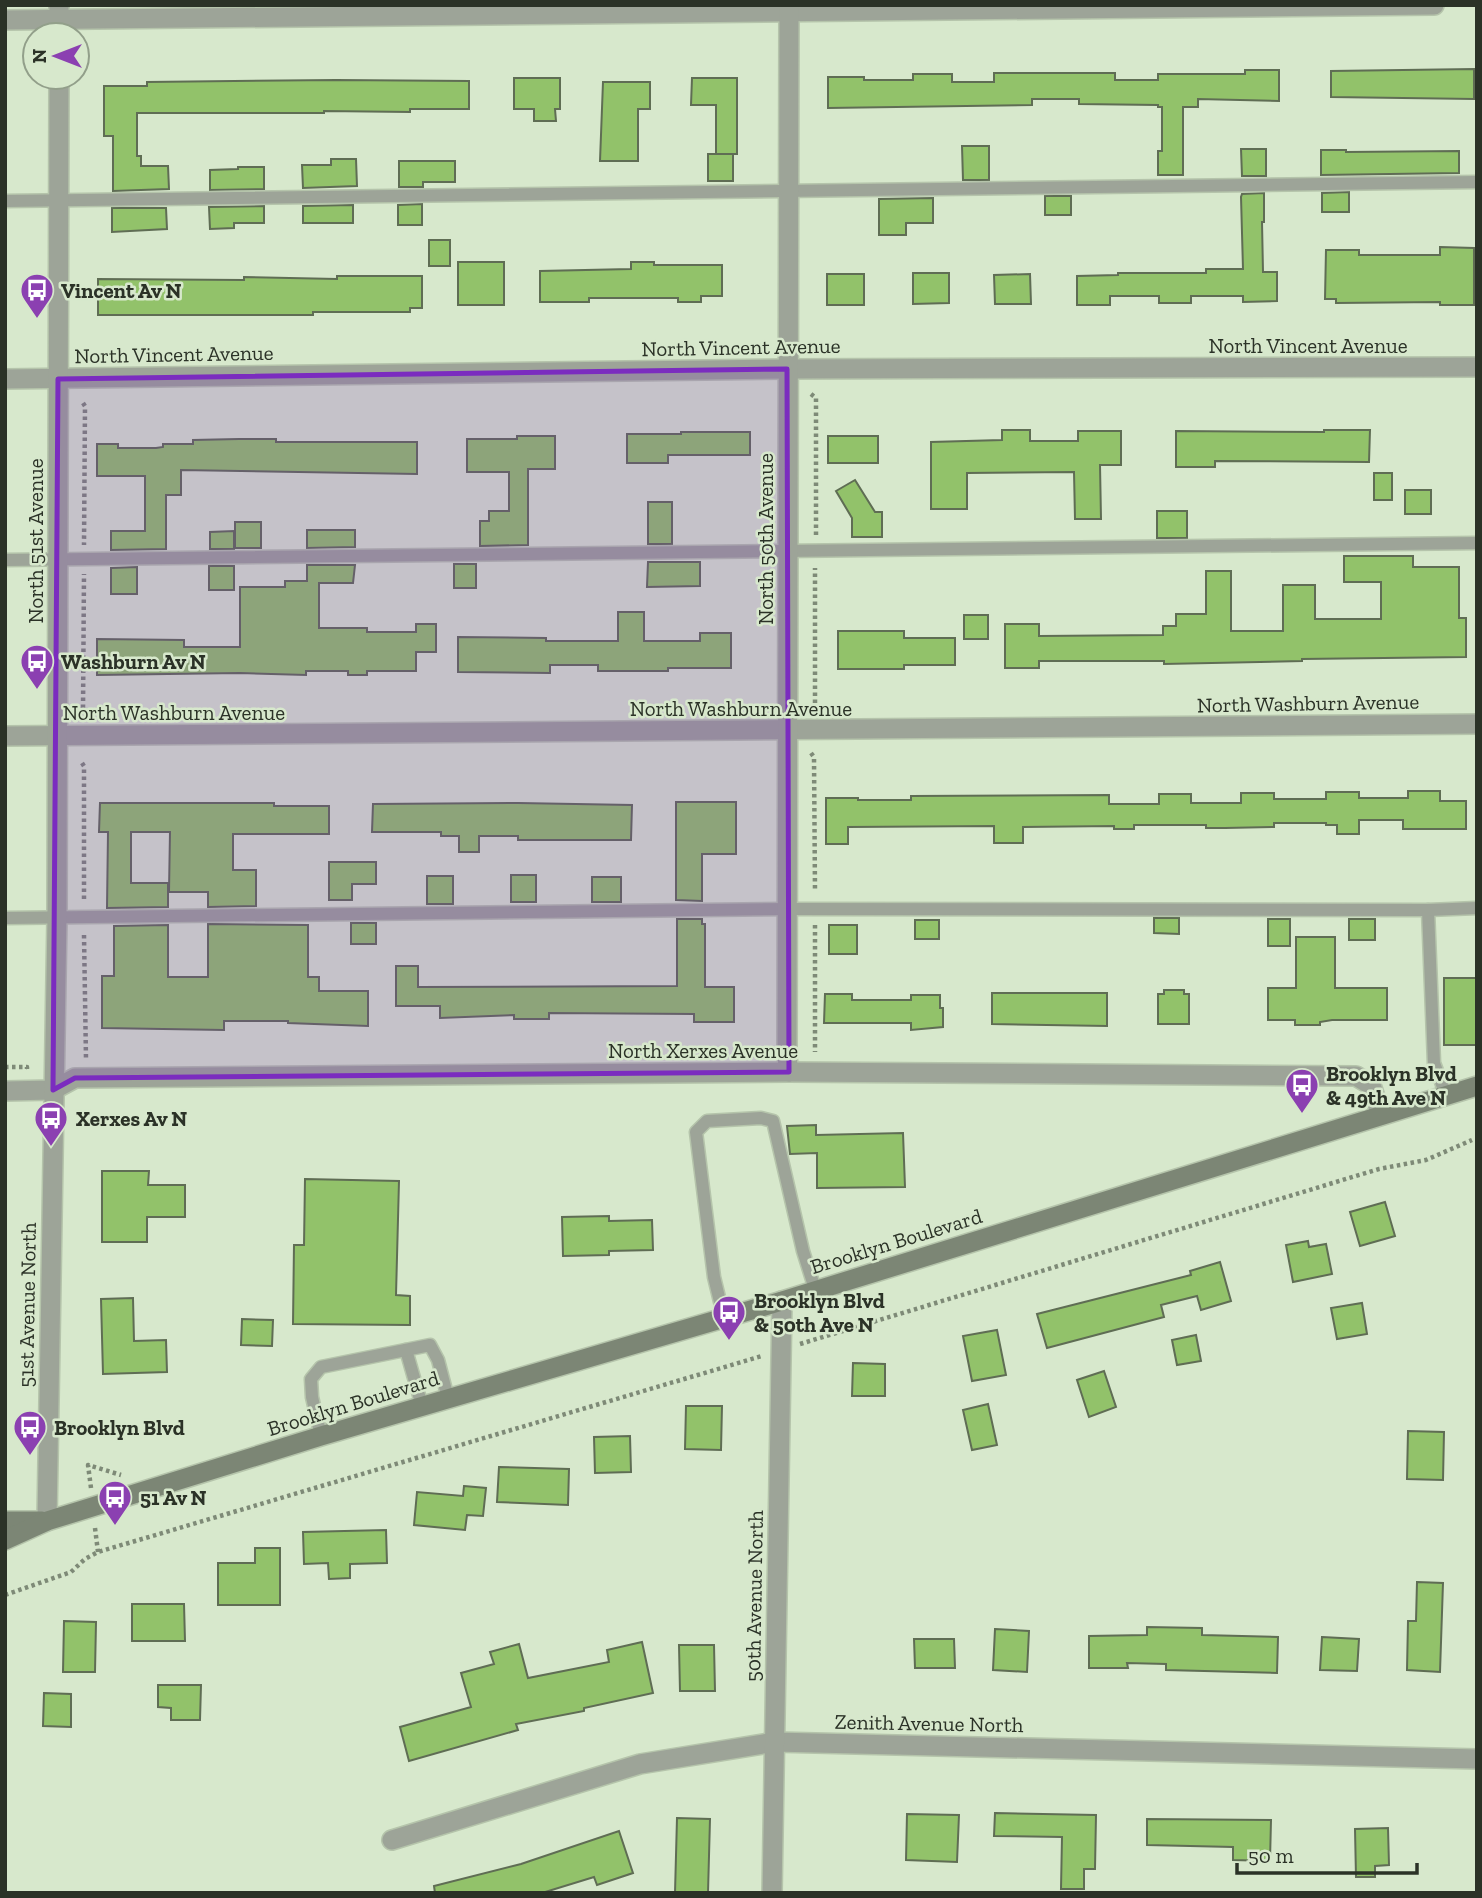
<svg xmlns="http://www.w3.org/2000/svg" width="1482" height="1898" font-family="'Zilla Slab',serif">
	<rect width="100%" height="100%" fill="#d7e8cc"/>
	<g fill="#92c26a" stroke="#5f6d54" stroke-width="2">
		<path d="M1474,69V99L1331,97V71Z"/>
		<path d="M1245,70H1279V101L1198,99V107H1183V175H1158V151H1162V107H1158V105L1079,104V99H1032V105L828,108V77H864V80H913V74H952V82H994V73H1115V80H1158V74H1245Z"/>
		<path d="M514,78H560V109H555L556,121H534V109H514Z"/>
		<path d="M692,78H737V154H716V105H691Z"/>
		<path d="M336,80L469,81V109H410V112L324,111V113H137V156H141V166H168L169,189L113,191V136H104V86H147V82Z"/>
		<path d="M603,82H650V109H638V161H600Z"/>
		<path d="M962,146H989V180H963Z"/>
		<path d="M1241,149H1266V176H1242Z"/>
		<path d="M1321,150H1346V152L1459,151V173L1321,175Z"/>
		<rect x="708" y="154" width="25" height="27"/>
		<path d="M331,159H356L357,186L303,188L302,165H331Z"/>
		<path d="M399,161H455V182H423V187H399Z"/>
		<path d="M238,167H264V189L210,190V170L238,169Z"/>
		<path d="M1349,192V212H1322V193Z"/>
		<path d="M1264,193V222H1262L1263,272H1277V301L1243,302V296H1191V303H1159V296H1110V305H1077V276L1118,275V273H1206V269H1243L1241,197L1242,194Z"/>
		<rect x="1045" y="196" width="26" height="19"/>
		<path d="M933,198V223H906V235H879V199Z"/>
		<path d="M422,204V225H398V205Z"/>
		<path d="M353,205V223H303V206Z"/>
		<path d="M264,206V223H234V228L210,229L209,207Z"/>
		<path d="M112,208H166L167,229L112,232Z"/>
		<rect x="429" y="240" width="21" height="26"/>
		<path d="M1440,247L1474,248V305H1440V302L1336,303V299H1325L1326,250H1359V255H1440Z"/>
		<rect x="458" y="262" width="46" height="43"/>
		<path d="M631,262H654V265H722V296H701V302H678V298H589V302H540V271L631,269Z"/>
		<path d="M913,273H949V303L913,304Z"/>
		<rect x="827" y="274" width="37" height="31"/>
		<path d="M1030,274L1031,304H995L994,275Z"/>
		<path d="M337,276H422V308H410V312H313V315H98V279L244,280V277L337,279Z"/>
		<path d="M1002,430H1030V441H1078V431H1121V465H1100L1101,519H1075L1074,472L967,473V509H931V442L1002,440Z"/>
		<path d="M1324,430H1370L1369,462L1215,461V467H1176V431L1324,432Z"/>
		<path d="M681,432H750V455H668V463H627V434H681Z"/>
		<path d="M517,436H555V469H528V545L480,546V521H489V511H509V472H467V439H517Z"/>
		<rect x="828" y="436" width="50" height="27"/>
		<path d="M239,439H276V442H417V474L181,470V495H166V549L111,550V531H145V476H97V444H118V448H156L163,447V444H193V440Z"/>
		<rect x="1374" y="473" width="18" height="27"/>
		<path d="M855,480L875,512H882V537H852V518L836,491Z"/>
		<rect x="1405" y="490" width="26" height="24"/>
		<rect x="648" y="502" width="24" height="42"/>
		<rect x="1157" y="511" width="30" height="27"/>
		<rect x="235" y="522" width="26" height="26"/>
		<path d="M307,530H355V547L307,548Z"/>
		<path d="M234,531V549H210V532Z"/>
		<path d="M1344,556H1413V567H1459V618H1466V657L1302,659V661L1164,664V661H1039V668H1005V624H1039V636L1163,635V626H1176V614H1206V571H1231V631H1283V585H1315V619H1381V582H1344Z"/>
		<path d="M648,562H700V586L647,587Z"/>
		<rect x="454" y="564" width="22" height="24"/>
		<path d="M307,565H355L353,583H319V628H367V632H416V624H436V652H416V671H367V675H348V671H306V675L240,673L97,675V639L184,640V647H240V587H285V581H307Z"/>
		<rect x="209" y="566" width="25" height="24"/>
		<path d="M137,567V594H111V568Z"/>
		<path d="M618,612H644V641H700V633H731V668H668V671H598V665H550V673L458,672V637L546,638V641H618Z"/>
		<rect x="964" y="615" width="24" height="24"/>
		<path d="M838,631H904V638H955V665H904V669H838Z"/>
		<path d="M1408,791H1440V801H1466V829H1403V820H1359V834H1337V825H1326V823H1274V827L1225,828H1206V825H1134V829H1114V826L1023,827V843H994V826L848,827V844H826V798H858V800H911V796L1109,795V804H1159V794H1191V803H1241V793H1274V799H1326V792H1359V798H1408Z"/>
		<path d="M676,802H736V854H702V901L676,900Z"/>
		<path d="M100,803H274V806H329V834H233V870H256V906L208,907V892H169L170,832H131V883H168V907L107,908L108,832H99Z"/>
		<path d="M518,803L632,805L631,840H518V836H479V852H459V836H441V832H372L373,804Z"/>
		<path d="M329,862H376V884H352V900H329Z"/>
		<rect x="511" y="875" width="25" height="27"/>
		<rect x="427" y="876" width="26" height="28"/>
		<rect x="592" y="877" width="29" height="25"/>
		<path d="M1154,918H1179V934L1154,933Z"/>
		<path d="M677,919H702V924H705V987H734V1022H694V1014L549,1013V1019H514V1015L440,1018V1006H396V966H418V987L677,986Z"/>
		<rect x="1268" y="919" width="22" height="27"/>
		<rect x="1349" y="919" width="26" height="21"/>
		<rect x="915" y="920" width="24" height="19"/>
		<rect x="351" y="923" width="25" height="21"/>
		<path d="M208,924L308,925V977H319V991H368V1026L288,1023V1021H224V1030L102,1028V976H114V926L168,925V977H208Z"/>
		<rect x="829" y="925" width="28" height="29"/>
		<path d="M1296,937H1335V988H1387V1020H1332L1320,1022V1025H1295V1020H1268V988H1296Z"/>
		<rect x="1444" y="978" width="33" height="67"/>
		<path d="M1164,990H1184V994H1189V1024H1158V994H1164Z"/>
		<path d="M992,993H1107V1026L992,1024Z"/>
		<path d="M825,994H852V1000H911V995H940V1008H943V1027L911,1030V1023H824Z"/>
		<path d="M816,1125V1135L903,1133L905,1187L817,1188V1153L790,1154L787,1126Z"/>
		<path d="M102,1171H149L148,1185H185V1217H147V1242H102Z"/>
		<path d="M305,1179L399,1181L396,1295L410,1296V1325L293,1324L294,1245H304Z"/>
		<path d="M1385,1202L1395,1236L1360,1246L1350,1212Z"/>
		<path d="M609,1216V1221L652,1220L653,1250L609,1251V1255L563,1256L562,1217Z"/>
		<path d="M1308,1241L1309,1247L1326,1244L1332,1274L1293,1282L1286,1245Z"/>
		<path d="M1220,1262L1231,1301L1201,1310L1197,1296L1161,1305L1164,1317L1047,1348L1037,1314L1191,1275L1190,1271Z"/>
		<path d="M133,1298L134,1341L166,1340L167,1372L103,1374L101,1299Z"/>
		<path d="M1362,1303L1367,1334L1337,1339L1331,1308Z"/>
		<path d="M242,1319L273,1320L272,1346L241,1345Z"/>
		<path d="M997,1330L1006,1375L972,1381L963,1336Z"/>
		<path d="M1196,1335L1201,1361L1177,1365L1172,1340Z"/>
		<path d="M853,1363L885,1364V1396H852Z"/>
		<path d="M1104,1371L1116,1407L1089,1417L1077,1380Z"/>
		<path d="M988,1404L997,1445L972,1450L963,1410Z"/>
		<path d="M686,1406H722L721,1450L685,1449Z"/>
		<path d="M1408,1431L1444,1432L1443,1480L1407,1479Z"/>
		<path d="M630,1436L631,1472L595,1473L594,1437Z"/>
		<path d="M499,1467L569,1469L568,1505L497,1502Z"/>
		<path d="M464,1486L486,1488L483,1516L467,1515L465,1530L414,1525L417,1492L463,1496Z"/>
		<path d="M386,1530L387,1563L350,1564V1578L329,1579L328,1563L304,1564L303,1532Z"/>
		<path d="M255,1548H280V1605H218V1563H255Z"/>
		<path d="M1417,1582L1443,1583L1440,1672L1407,1670L1408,1621H1416Z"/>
		<path d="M132,1604H184L185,1641H132Z"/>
		<path d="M64,1621L96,1622L95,1672H63Z"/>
		<path d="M1147,1627L1202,1628V1635L1278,1637L1277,1673L1166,1670V1664L1127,1663L1128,1668H1089V1636L1147,1635Z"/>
		<path d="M995,1629L1029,1631L1027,1672L993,1670Z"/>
		<path d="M1322,1637L1359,1639L1357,1671L1320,1670Z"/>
		<path d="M914,1639H954L955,1668H915Z"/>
		<path d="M642,1642L653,1693L584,1708V1711L516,1724L518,1730L409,1761L400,1727L471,1707L461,1673L494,1664L490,1652L519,1644L528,1678L609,1662L607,1650Z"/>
		<path d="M679,1645H714L715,1691H680Z"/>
		<path d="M158,1685H201L200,1720H171V1708L158,1707Z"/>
		<path d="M44,1693L71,1694V1727L43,1726Z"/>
		<path d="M995,1813L1096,1815L1095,1869H1084V1889H1061L1062,1837L994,1836Z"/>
		<path d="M907,1814L959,1815L957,1862L906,1860Z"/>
		<path d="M677,1818L710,1819L708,1893H675Z"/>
		<path d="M1147,1819L1271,1820L1270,1861L1233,1860V1847L1147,1845Z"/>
		<path d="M1388,1828L1389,1865L1375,1866V1877H1356L1355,1829Z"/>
		<path d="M619,1831L633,1873L597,1885L594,1877L542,1893H435L434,1886L521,1864Z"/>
	</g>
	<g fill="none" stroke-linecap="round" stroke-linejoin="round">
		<defs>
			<g id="service">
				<path d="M5,201L1477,182"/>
				<path d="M5,560L1477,543"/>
				<path d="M1428,910L1434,1063L1446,1095"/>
				<path d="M5,918L788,909L1428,910L1477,908"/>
				<path d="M724,1318L714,1277L696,1132L707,1121L761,1118L773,1121L803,1251L815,1289"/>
				<path d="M406,1350L422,1406"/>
				<path d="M321,1436L312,1397L311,1379L321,1367L430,1345L438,1360L448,1398"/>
			</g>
			<g id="minor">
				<path d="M5,20L1434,5"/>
				<path d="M59,35V5"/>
				<path d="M5,379L787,369L1477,367"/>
				<path d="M5,736L1477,724"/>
				<path d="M789,1072L787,1058L789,5"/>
				<path d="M5,1091L53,1090L75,1078L789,1072L1356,1076L1371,1085L1381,1115"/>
				<path d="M47,1521L57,917L59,77"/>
				<path d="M392,1840L640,1764L775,1742L1477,1759"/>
				<path d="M772,1893L782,1301"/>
			</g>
			<g id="secondary">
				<path d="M5,1521H42"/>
				<path d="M5,1540L47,1521L321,1436L782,1301L1477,1086"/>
			</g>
		</defs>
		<use href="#service" stroke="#b5c4ab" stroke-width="15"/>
		<use href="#minor" stroke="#b5c4ab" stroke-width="22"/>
		<use href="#secondary" stroke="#b5c4ab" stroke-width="22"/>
		<g stroke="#7e8a77" stroke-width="4.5" stroke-dasharray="3.5 3.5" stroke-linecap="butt">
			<path d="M811,394L816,398V535"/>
			<path d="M83,403L85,406L84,545"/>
			<path d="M811,708L815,705V568"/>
			<path d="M80,714L83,710L84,574"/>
			<path d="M811,753L814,757L815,891"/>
			<path d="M82,763L84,766V901"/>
			<path d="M815,925V1052"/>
			<path d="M84,935L86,1059"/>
			<path d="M5,1067H27V1069"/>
			<path d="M800,1344L1379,1169L1426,1160L1472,1140"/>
			<path d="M91,1488L88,1465L121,1475"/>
			<path d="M95,1528L98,1552"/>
			<path d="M5,1595L71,1572L85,1559L98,1552L762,1356"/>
		</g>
		<use href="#service" stroke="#9da498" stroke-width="12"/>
		<use href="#minor" stroke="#9da498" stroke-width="19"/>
		<use href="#secondary" stroke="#7c8675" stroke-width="19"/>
	</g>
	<path fill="#7b2cbf" fill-opacity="0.2" stroke="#7b2cbf" stroke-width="5" stroke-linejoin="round" d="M787,369L789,1072L75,1078L53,1090L58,379Z"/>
	<defs>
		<symbol id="bus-pin" viewBox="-11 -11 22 30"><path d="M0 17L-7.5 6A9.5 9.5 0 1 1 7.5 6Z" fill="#8b40b1" stroke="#d7e8cc"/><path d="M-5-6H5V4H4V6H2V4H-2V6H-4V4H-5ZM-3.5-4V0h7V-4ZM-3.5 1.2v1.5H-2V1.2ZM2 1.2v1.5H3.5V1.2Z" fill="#fff"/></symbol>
	</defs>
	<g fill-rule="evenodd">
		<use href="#bus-pin" x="18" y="271" width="38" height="52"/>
		<use href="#bus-pin" x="18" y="642" width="38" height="52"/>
		<use href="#bus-pin" x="1283" y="1066" width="38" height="52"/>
		<use href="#bus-pin" x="32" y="1099" width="38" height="52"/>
		<use href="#bus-pin" x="710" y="1293" width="38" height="52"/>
		<use href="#bus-pin" x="11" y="1408" width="38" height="52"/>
		<use href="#bus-pin" x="96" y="1478" width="38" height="52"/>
	</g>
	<g text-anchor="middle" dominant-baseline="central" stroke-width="5" stroke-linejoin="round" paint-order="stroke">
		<g font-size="21" font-weight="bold" fill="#2b3227" stroke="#d7e8cc" text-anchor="start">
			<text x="61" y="290">Vincent Av N</text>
			<text x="61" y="661">Washburn Av N</text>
			<text x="1326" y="1073">Brooklyn Blvd<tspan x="1326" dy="24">&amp; 49th Ave N</tspan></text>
			<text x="76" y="1118">Xerxes Av N</text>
			<text x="754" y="1300">Brooklyn Blvd<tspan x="754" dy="24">&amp; 50th Ave N</tspan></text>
			<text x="54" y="1427">Brooklyn Blvd</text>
			<text x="140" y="1497">51 Av N</text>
		</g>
		<g font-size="21" fill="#2b3227" stroke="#d7e8cc">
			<text x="1308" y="345">North Vincent Avenue</text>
			<text transform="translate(741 347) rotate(-1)">North Vincent Avenue</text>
			<text transform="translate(174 354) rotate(-1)">North Vincent Avenue</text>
			<text transform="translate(765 539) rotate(-90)">North 50th Avenue</text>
			<text transform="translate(35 541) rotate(-90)">North 51st Avenue</text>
			<text transform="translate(1308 703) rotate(-1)">North Washburn Avenue</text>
			<text x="741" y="708">North Washburn Avenue</text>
			<text x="174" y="712">North Washburn Avenue</text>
			<text x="703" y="1050">North Xerxes Avenue</text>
			<text transform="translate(896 1241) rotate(-17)">Brooklyn Boulevard</text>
			<text transform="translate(27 1305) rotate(-89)">51st Avenue North</text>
			<text transform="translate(353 1403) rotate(-17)">Brooklyn Boulevard</text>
			<text transform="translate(754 1596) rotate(-89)">50th Avenue North</text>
			<text transform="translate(929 1723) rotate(1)">Zenith Avenue North</text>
		</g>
	</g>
	<rect width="1482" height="1898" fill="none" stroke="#2b3227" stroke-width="14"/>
	<g transform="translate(56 56) rotate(270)"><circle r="33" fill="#d7e8cc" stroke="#929f8a" stroke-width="2"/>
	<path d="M0-5L12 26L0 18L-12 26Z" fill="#8b40b1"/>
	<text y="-10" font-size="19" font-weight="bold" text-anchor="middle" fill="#2b3227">N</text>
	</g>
	<path d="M1237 1863v10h180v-10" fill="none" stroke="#2b3227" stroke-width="3.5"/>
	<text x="1248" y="1863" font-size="21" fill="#2b3227" stroke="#d7e8cc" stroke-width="5" paint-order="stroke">50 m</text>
</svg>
